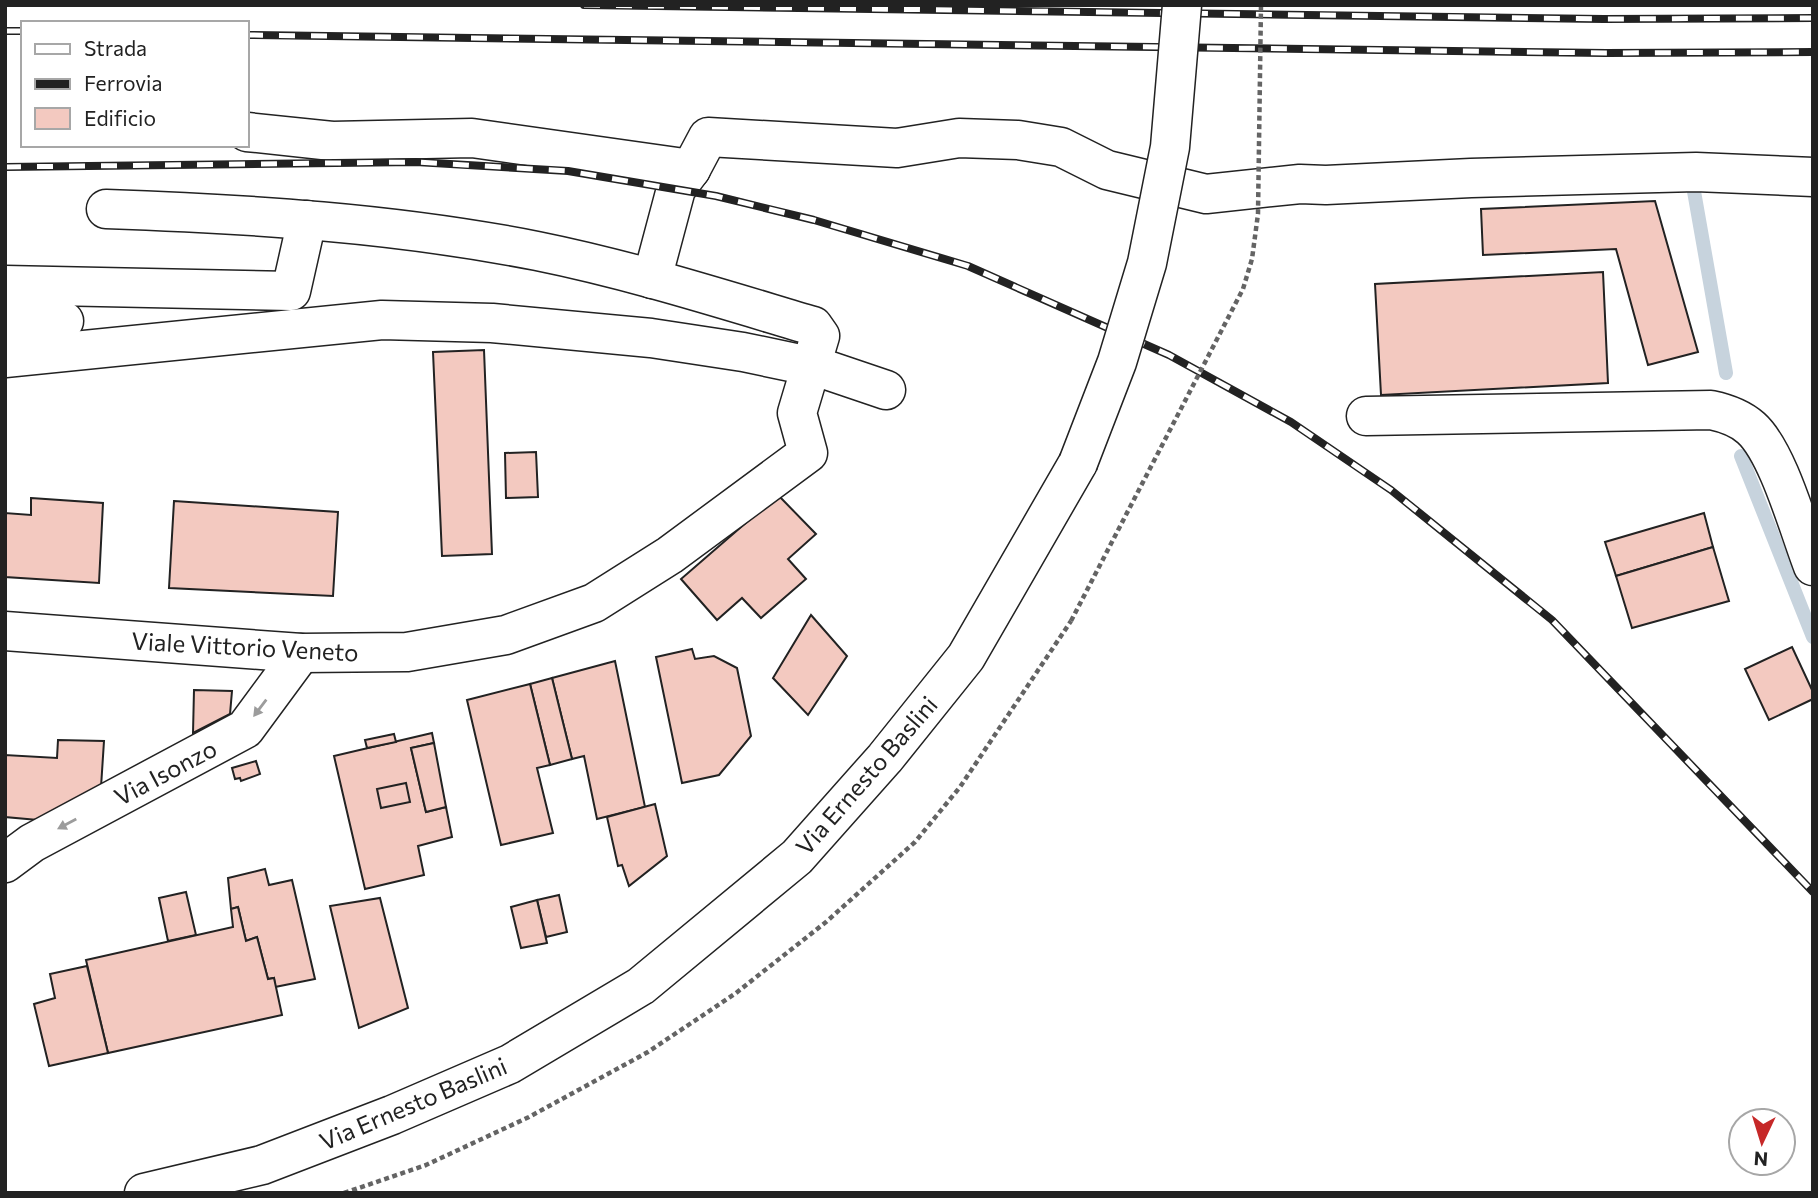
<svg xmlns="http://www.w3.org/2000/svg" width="1818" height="1198" font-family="Commissioner,sans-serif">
	<rect width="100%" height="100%" fill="#fff"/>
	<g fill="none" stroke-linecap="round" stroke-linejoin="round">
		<g stroke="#c7d3dd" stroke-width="14">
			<path d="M1692,180L1726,373"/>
			<path d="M1741,456L1813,637"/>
		</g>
	</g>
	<g fill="#f3c9c0" stroke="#222" stroke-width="2">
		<path d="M1655,201L1698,352L1648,365L1616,249L1483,255L1481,209Z"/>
		<path d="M1603,272L1608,383L1381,395L1375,284Z"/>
		<path d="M484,350L492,554L442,556L433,352Z"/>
		<path d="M536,452L538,497L506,498L505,453Z"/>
		<path d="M778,495L816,534L788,559L806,579L761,618L742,598L717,620L681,579Z"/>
		<path d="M31,498L103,503L99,583L5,577V513L31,515Z"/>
		<path d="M174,501L338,512L333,596L169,588Z"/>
		<path d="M1704,513L1713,547L1616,576L1605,542Z"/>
		<path d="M1713,547L1729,601L1632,628L1616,576Z"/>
		<path d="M811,615L847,656L808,715L773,678Z"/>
		<path d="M1792,647L1813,692V699L1769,720L1745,669Z"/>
		<path d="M692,649L695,659L714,656L737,668L751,736L719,775L682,783L656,657Z"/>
		<path d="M615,661L645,807L597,819L584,756L572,759L552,678Z"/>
		<path d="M552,678L572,759L550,765L530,684Z"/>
		<path d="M530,684L550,765L537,768L553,833L501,845L467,700Z"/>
		<path d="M194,690L232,691L230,714L193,733Z"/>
		<path d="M432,733L434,743L411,748L426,812L446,807L452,837L418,846L424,875L365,889L334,756Z"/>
		<path d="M394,734L396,742L367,748L365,740Z"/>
		<path d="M58,740L104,741L101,787L38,820L5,817V755L57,758Z"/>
		<path d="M434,743L446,807L426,812L411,748Z"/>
		<path d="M256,761L260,774L241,781L240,778L235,779L232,768Z"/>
		<path d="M406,783L410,802L381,808L377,789Z"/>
		<path d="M655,804L667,856L629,886L622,865L618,866L607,817Z"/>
		<path d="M265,869L269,885L292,880L315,979L275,987L274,978L268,979L257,937L246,941L238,907L231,909L228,878Z"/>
		<path d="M186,892L196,935L168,941L159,898Z"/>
		<path d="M559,895L567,932L546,937L537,900Z"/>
		<path d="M380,898L408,1008L359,1028L330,906Z"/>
		<path d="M537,900L547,943L521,948L511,907Z"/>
		<path d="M238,907L246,941L257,937L268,979L274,978L282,1015L108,1053L86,960L233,927L231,909Z"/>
		<path d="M87,966L108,1053L49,1066L34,1004L55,998L50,974Z"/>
	</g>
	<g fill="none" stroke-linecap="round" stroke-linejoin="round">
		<defs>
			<g id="minor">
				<path d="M247,132L332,141L472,138L691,169"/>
				<path d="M652,279L676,189L691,169L708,137L897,148L959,138L1018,140L1061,147L1107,170L1206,194L1300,184L1326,185L1471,178L1696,172L1813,177"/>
				<path d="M5,285L291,291L307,220"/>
				<path d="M5,322L64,321"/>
				<path d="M5,358L382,320L492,323L651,338L743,352L824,369L886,390"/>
				<path d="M1366,416L1711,410C1725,413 1740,418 1751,428C1778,452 1799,530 1813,566"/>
				<path d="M5,631L301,653L407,652L506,635L594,603L670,555L808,453L797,413L820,336L813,326C722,299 631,270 537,251C395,223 250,214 106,209"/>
				<path d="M5,863L32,843L245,729L301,653"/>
			</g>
			<path id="major" d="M144,1193L262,1165L392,1115L510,1064L641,986L797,857L885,758L966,657L1078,463"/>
		</defs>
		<use href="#minor" stroke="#222" stroke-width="41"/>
		<use href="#major" stroke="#222" stroke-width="41"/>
		<path stroke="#646464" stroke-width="4.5" stroke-dasharray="5 3.5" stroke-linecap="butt" d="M344,1193L426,1165L529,1117L648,1052L736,993L826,922L915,842L960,787L1071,621"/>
		<use href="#minor" stroke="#fff" stroke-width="38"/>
		<use href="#major" stroke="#fff" stroke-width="38"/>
		<defs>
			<g id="rail">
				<path d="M584,5L1604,19L1813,18"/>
				<path d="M5,31H23"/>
				<path d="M247,35L1606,53L1813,52"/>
				<path d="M5,167L416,162L568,171L716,196L814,220L968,266L1169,355L1291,422L1391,490L1552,620L1813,892"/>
			</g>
		</defs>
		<use href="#rail" stroke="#222" stroke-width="8"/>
		<use href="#rail" stroke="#fff" stroke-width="5" stroke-dasharray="16" stroke-linecap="butt"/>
		<defs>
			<path id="major-bridge" d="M1078,463L1117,362L1147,263L1170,147L1182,5"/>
		</defs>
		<use href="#major-bridge" stroke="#222" stroke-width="41" stroke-linecap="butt"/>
		<path stroke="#646464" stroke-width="4.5" stroke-dasharray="5 3.5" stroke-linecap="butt" d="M1071,621L1243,289L1252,259L1258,214L1261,5"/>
		<use href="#major-bridge" stroke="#fff" stroke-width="38"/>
	</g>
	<defs><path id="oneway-solid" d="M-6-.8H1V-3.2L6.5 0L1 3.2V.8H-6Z" transform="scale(1.75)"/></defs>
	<g fill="#9c9c9c">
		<use href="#oneway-solid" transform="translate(260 708) rotate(127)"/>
		<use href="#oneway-solid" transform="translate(67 824) rotate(152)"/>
	</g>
	<g text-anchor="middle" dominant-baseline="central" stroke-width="5" stroke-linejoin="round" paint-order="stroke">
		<g font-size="24" fill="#222" stroke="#fff">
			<text transform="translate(245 646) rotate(3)">Viale Vittorio Veneto</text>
			<text transform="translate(165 772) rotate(-28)">Via Isonzo</text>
			<text transform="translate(866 775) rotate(-49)">Via Ernesto Baslini</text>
			<text transform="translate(413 1103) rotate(-23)">Via Ernesto Baslini</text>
		</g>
	</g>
	<rect width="1818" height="1198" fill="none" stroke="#222222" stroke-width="14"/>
	<rect x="21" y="21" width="228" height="126" fill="#ffffff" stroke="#a7a7a7" stroke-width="2"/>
	<rect x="35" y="44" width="35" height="10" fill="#ffffff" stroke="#a7a7a7" stroke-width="2"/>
	<text x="84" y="56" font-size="21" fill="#222222">Strada</text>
	<rect x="35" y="79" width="35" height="10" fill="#222222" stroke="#a7a7a7" stroke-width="2"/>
	<text x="84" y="91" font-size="21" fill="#222222">Ferrovia</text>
	<rect x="35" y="108" width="35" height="21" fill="#f3c9c0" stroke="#a7a7a7" stroke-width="2"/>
	<text x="84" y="126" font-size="21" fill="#222222">Edificio</text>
	<g transform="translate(1762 1142) rotate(184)"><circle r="33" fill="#ffffff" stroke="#a7a7a7" stroke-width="2"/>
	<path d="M0-5L12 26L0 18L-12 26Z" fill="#c62828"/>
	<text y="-10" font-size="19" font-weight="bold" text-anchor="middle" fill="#222222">N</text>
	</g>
</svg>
